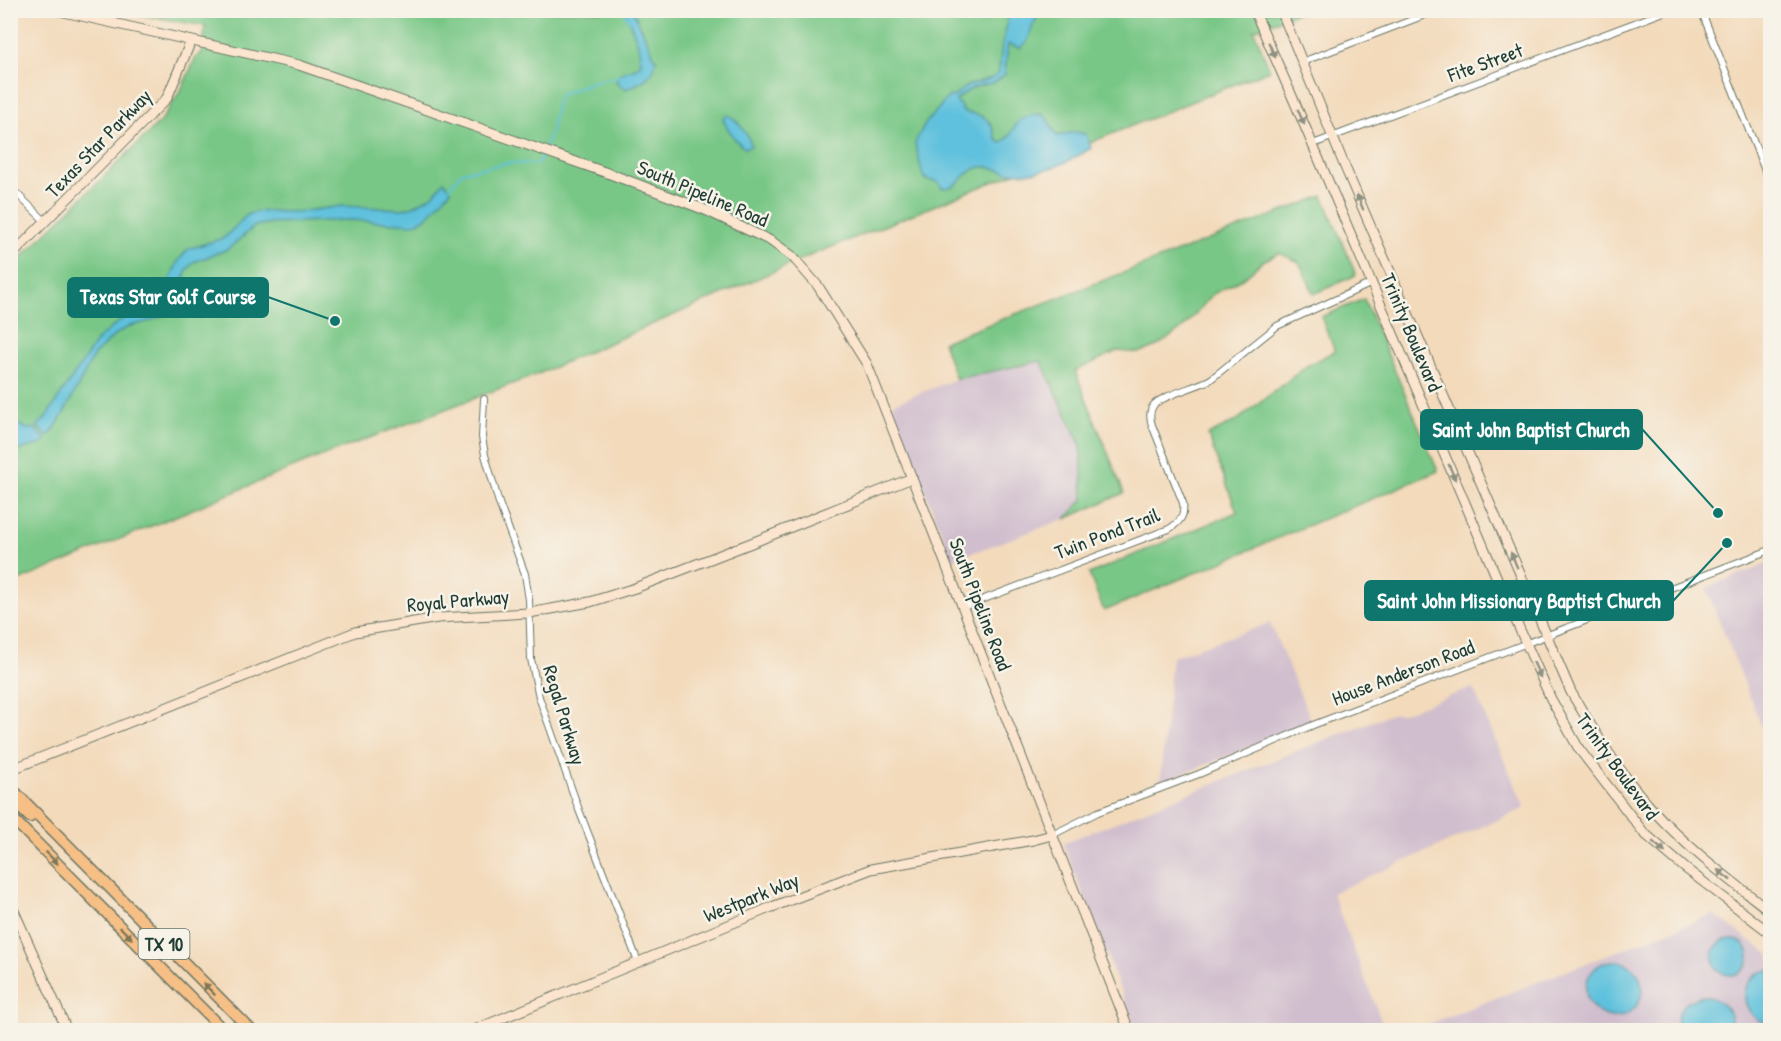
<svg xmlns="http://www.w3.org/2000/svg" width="1781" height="1041" font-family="'Patrick Hand',sans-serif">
	<rect width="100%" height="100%" fill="#f7f3e8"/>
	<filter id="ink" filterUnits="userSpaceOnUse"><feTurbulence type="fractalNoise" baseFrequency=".0167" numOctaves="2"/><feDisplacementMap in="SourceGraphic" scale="12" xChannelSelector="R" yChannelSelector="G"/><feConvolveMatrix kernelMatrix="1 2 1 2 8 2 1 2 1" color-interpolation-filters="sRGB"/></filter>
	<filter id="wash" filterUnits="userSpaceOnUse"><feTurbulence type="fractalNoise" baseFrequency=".008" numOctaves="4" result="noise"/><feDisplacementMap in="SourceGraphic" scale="24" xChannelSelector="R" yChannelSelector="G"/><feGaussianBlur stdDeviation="1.35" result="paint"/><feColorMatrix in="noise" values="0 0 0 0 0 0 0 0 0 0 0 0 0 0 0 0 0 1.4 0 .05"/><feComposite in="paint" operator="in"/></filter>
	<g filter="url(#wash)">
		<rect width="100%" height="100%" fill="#f3dabb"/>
		<g fill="#d0bdcd">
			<path d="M1041,361L1081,446L1083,500L1065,519L952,560L892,404L956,379Z"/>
			<path d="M1770,563V723L1762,727L1706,588Z"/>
			<path d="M1270,623L1312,722L1160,783L1172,657Z"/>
			<path d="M1473,688L1525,808L1332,893L1385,1030H1136L1063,843L1391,714L1402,713Z"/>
			<path d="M1714,914L1770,955V1030H1413Z"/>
		</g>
		<g fill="#79c787" stroke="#4c825e" stroke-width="1.5">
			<path d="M119,11H1301L1254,30L1270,70L807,257L538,374L319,457L11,584V267L161,121L182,88L196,57L203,52L205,26Z"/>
			<path d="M1323,196L1356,275L1314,294L1299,262L1279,253L1263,261L1242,279L1213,294L1182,329L1157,346L1139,353L1117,351L1075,371L1124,493L1065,519L1083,500L1081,446L1041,361L956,379L943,342Z"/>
			<path d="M1364,299L1438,471L1104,611L1089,574L1237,512L1208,435L1236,421L1308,365L1335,351L1321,317Z"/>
		</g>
		<g fill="#5fc1dd" stroke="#3f7f88" stroke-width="1.5">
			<path d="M623,11H633L656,60C655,77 640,83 626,89L616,82L621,73L636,68L641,63L638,44L626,13Z"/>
			<path d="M1007,11H1040C1039,18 1036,19 1033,25C1029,35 1030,42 1020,48L1008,44L1005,74C991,88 988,81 973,88C966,91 961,96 956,100L964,112C984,115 992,118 996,139L1001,143C1018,134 1009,116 1041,114L1046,117L1057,136L1075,132L1086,134L1091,148C1065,165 1039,176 1008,172C998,170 987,164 977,168C963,172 960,189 942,188L938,182L927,180L923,176L915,144C920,130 927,121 937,110C943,105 943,100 950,96L953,97L967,86L995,77L999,71L1002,45L1007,25Z"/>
			<path d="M727,115C736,117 750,137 751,146L745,148C738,145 724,125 723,118Z"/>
			<path d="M444,181L451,190L426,218L413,224L349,220L270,223L255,226L228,249L194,262L187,270L174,305L167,314L147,322L130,326L116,334L94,355L63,415L52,433L47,436L37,426L44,420L98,339L125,317L155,304L168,285L177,263L188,249L224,238L248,214L262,211L297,212L343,206L402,209L414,206L433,195Z"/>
			<path d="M11,420L27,429L34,428L46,440L42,444L11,452Z"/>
			<circle cx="1731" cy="957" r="18"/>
			<circle cx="1614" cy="989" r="28"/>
			<path d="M1770,970V1025C1737,1017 1736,974 1770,970Z"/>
			<path d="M1704,996C1722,999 1734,1012 1731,1030H1677C1674,1012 1685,999 1704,996Z"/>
		</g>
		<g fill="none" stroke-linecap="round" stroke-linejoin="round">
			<g stroke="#5fc1dd" stroke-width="2">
				<path d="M623,10L629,21"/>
				<path d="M545,148L550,134L559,95L592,82L621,76"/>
				<path d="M448,189L462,172L508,163L538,164L543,153"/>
			</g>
		</g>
	</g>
	<g filter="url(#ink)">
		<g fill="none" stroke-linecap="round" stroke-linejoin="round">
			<defs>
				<g id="street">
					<path d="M1701,10L1770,183"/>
					<path d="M1302,62L1438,10"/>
					<path d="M1313,144L1669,10"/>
					<path d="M10,187L46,222"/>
					<path d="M484,399L482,437L485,455L499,503L525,574L529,600L531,659L539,697L579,810L638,962"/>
					<path d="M963,607L1169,529C1180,522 1185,516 1183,503L1152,425C1150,419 1149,412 1153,406C1159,396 1198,387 1211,379L1277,326L1372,283"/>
					<path d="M1052,835L1098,812L1199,774L1313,725L1770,550"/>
				</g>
				<g id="secondary">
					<path d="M55,10L299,65L613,175L703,209L771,241L792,256L818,286L867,364L1129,1030"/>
					<path d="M1254,10L1295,103L1499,583L1551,699L1579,749L1644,833L1685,868L1770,933"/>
					<path d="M1281,10L1345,167L1571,692C1595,733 1620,774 1652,809C1687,848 1729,879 1770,911"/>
					<path d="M10,257L167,98L191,41"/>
					<path d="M10,770L355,632L438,618L529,613L590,602L635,588L759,540L912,478"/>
					<path d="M10,902L67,1030"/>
					<path d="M474,1030L767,909L871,869L1033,840L1052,835"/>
				</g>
				<g id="primary">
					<path d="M10,787L251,1030"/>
					<path d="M10,798L30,817"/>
					<path d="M10,816L223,1030"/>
				</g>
			</defs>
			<use href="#street" stroke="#697463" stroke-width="8"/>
			<use href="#secondary" stroke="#697463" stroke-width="11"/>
			<use href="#primary" stroke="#697463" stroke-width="13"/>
			<use href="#street" stroke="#fff" stroke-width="6"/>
			<use href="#secondary" stroke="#fbe5cf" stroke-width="9"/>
			<use href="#primary" stroke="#f5bf86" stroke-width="10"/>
		</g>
		<defs><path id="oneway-solid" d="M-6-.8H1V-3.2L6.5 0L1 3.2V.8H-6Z" transform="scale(1.5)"/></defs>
		<g fill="#8d9182">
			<use href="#oneway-solid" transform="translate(1272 50) rotate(66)"/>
			<use href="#oneway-solid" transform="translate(1301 117) rotate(67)"/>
			<use href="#oneway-solid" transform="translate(1360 202) rotate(-113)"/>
			<use href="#oneway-solid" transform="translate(1452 472) rotate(67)"/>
			<use href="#oneway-solid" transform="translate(1514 560) rotate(-113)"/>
			<use href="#oneway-solid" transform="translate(1537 670) rotate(65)"/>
			<use href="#oneway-solid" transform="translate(1659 847) rotate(41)"/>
			<use href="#oneway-solid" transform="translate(1724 875) rotate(-142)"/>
		</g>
		<g fill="#7f7859">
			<use href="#oneway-solid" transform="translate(52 858) rotate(45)"/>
			<use href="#oneway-solid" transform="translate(126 933) rotate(45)"/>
			<use href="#oneway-solid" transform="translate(209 989) rotate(-135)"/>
		</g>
	</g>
	<g text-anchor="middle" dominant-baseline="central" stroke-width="5" stroke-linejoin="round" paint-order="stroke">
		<rect fill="#f7f3e8" stroke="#60746a" stroke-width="1.5" x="138.5" y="929" width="51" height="30" rx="4.5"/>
		<g font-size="18" font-weight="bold" fill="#1f3d34">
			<text x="164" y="944">TX 10</text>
		</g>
		<g font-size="20" fill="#1f3d34" stroke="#f7f3e8">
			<text transform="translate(1485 62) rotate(-20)">Fite Street</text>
			<text transform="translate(98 143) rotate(-46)">Texas Star Parkway</text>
			<text transform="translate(703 193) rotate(23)">South Pipeline Road</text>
			<text transform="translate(1412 332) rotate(67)">Trinity Boulevard</text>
			<text transform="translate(1107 533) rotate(-21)">Twin Pond Trail</text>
			<text transform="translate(458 600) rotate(-5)">Royal Parkway</text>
			<text transform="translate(981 604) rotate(69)">South Pipeline Road</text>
			<text transform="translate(1403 672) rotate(-21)">House Anderson Road</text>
			<text transform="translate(565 715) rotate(73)">Regal Parkway</text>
			<text transform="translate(1618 766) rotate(54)">Trinity Boulevard</text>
			<text transform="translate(751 897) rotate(-22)">Westpark Way</text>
		</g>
	</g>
	<path fill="none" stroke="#0f766e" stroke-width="2" d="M335 321L268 297M1718 513L1642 429M1727 543L1673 601"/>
	<g fill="#0f766e" stroke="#f7f3e8" stroke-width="2">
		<circle cx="335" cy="321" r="6"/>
		<circle cx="1718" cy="513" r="6"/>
		<circle cx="1727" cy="543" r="6"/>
	</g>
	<g fill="#0f766e" stroke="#0f766e" stroke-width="2">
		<rect x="68" y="278" width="200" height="39" rx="6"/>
		<rect x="1421" y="410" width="221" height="39" rx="6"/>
		<rect x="1365" y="581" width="308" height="39" rx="6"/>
	</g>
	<g font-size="21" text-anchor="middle" font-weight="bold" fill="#fff">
		<text x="168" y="304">Texas Star Golf Course</text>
		<text x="1531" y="437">Saint John Baptist Church</text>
		<text x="1519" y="608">Saint John Missionary Baptist Church</text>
	</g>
	<rect width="1781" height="1041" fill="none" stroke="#f7f3e8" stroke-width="36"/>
</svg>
